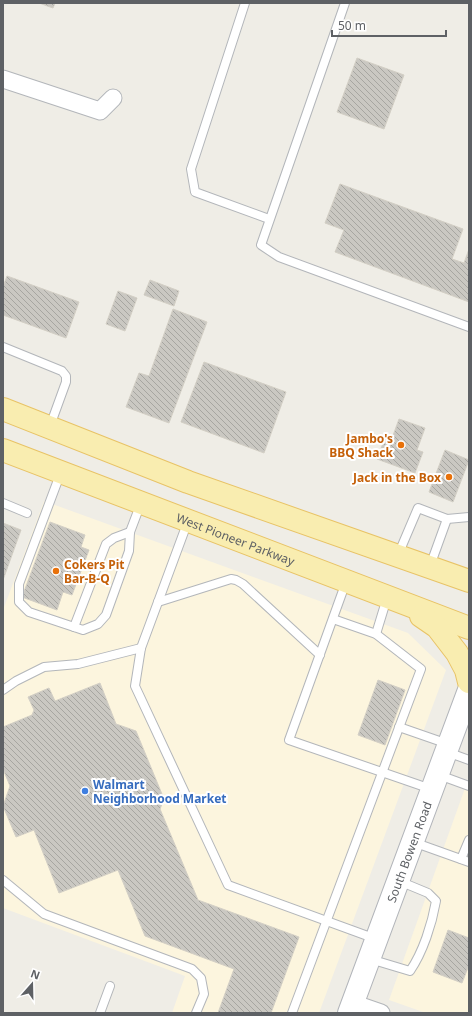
<svg xmlns="http://www.w3.org/2000/svg" width="472" height="1016" font-family="'Noto Sans',sans-serif">
	<defs>
		<pattern id="building-back-hatch" width="6" height="6" patternUnits="userSpaceOnUse"><rect width="6" height="6" fill="#cac8c2"/><path d="M-1 5l2 2M0 0l6 6M5-1l2 2" fill="none" stroke="#a7a6a1"/></pattern>
	</defs>
	<rect width="100%" height="100%" fill="#efede6"/>
	<g fill="#fcf5de">
		<path d="M44,501L408,633L446,670L319,1013H172L185,976L3,908V610Z"/>
		<path d="M469,777V1013H426L389,1000Z"/>
	</g>
	<g fill="url(#building-back-hatch)" stroke="#d3cfc5">
		<path d="M39,3H55L53,8Z"/>
		<path d="M357,58L404,75L384,129L337,112Z"/>
		<path d="M340,184L463,229L452,259L464,263L469,249V302L335,252L344,230L325,223Z"/>
		<path d="M7,276L79,302L66,338L3,315V287Z"/>
		<path d="M150,280L179,291L174,306L144,295Z"/>
		<path d="M118,291L137,298L125,331L106,324Z"/>
		<path d="M173,309L207,322L169,423L126,407L139,373L149,376Z"/>
		<path d="M204,362L286,392L264,453L181,422Z"/>
		<path d="M399,419L425,428L417,450L423,452L415,473L377,459L385,438L391,441Z"/>
		<path d="M445,450L469,460L453,502L429,492Z"/>
		<path d="M50,522L85,535L81,547L89,550L72,595L63,592L57,610L22,597Z"/>
		<path d="M3,523L21,530L3,580Z"/>
		<path d="M378,680L405,690L385,745L358,735Z"/>
		<path d="M100,683L116,724L136,731L164,799L160,809L198,900L299,937L271,1013H218L234,969L145,936L118,870L59,893L34,830L16,837L3,806L10,786L3,769V727L32,715L34,710L28,697L49,688L55,701Z"/>
		<path d="M448,930L469,938V965L462,983L433,972Z"/>
	</g>
	<g fill="none" stroke-linecap="round" stroke-linejoin="round">
		<defs>
			<g id="service">
				<path d="M245,3L191,169L195,192L269,219"/>
				<path d="M345,3L261,245L279,257L469,327"/>
				<path d="M3,347L62,371L66,376V382L50,426"/>
				<path d="M61,472L19,584V602L29,612L83,630L98,624L106,615L129,551L130,532L141,503"/>
				<path d="M3,503L27,513"/>
				<path d="M447,519L469,517"/>
				<path d="M188,521L141,648L135,686L228,885L376,939"/>
				<path d="M398,555L418,508L447,519L430,566"/>
				<path d="M346,582L289,740L431,789"/>
				<path d="M158,602L231,579L236,580L243,584L320,655"/>
				<path d="M74,627L106,544L114,538L130,532"/>
				<path d="M376,634L387,598"/>
				<path d="M3,690L16,681L44,667L78,664L141,648"/>
				<path d="M399,727L448,744"/>
				<path d="M447,752L469,760"/>
				<path d="M439,775L469,786"/>
				<path d="M413,842L469,862"/>
				<path d="M461,859L469,840"/>
				<path d="M3,880L44,914L192,969L201,978L204,994L196,1013"/>
				<path d="M370,959L410,971C423,952 432,924 436,901L428,893L399,881"/>
				<path d="M100,1013L110,986"/>
				<path d="M292,1013L421,669L376,634L333,619"/>
			</g>
			<g id="minor">
				<path d="M3,79L100,111L113,98"/>
				<path d="M352,1003L381,1013"/>
			</g>
			<g id="secondary">
				<path id="s1" d="M349,1013L469,690"/>
			</g>
			<g id="primary">
				<path d="M3,409L188,482L469,581"/>
				<path id="s2" d="M3,450L469,628"/>
				<path d="M421,616L437,627L457,653L466,670L469,682"/>
			</g>
		</defs>
		<use href="#service" stroke="#b3b6ba" stroke-width="10"/>
		<use href="#minor" stroke="#b3b6ba" stroke-width="19"/>
		<use href="#secondary" stroke="#b2b5ba" stroke-width="24"/>
		<use href="#primary" stroke="#e8c366" stroke-width="24"/>
		<use href="#service" stroke="#fff" stroke-width="8"/>
		<use href="#minor" stroke="#fff" stroke-width="17"/>
		<use href="#secondary" stroke="#fff" stroke-width="22"/>
		<use href="#primary" stroke="#f9edb0" stroke-width="22"/>
	</g>
	<g fill="#e8710a" stroke="#fff" stroke-width="1.5">
		<circle cx="401" cy="445" r="4"/>
		<circle cx="449" cy="477" r="4"/>
		<circle cx="56" cy="571" r="4"/>
	</g>
	<circle fill="#3f7fe0" stroke="#fff" stroke-width="1.5" cx="85" cy="791" r="4"/>
	<g text-anchor="middle" dominant-baseline="central" stroke-width="4" stroke-linejoin="round" paint-order="stroke">
		<g font-size="12" font-weight="bold" fill="#c56008" stroke="#fff" text-anchor="end">
			<text x="393" y="438">Jambo's<tspan x="393" dy="14">BBQ Shack</tspan></text>
			<text x="441" y="477">Jack in the Box</text>
			<text x="64" y="564" text-anchor="start">Cokers Pit<tspan x="64" dy="14">Bar-B-Q</tspan></text>
		</g>
		<g font-size="12" fill="#5e6165" stroke="#fff">
			<text stroke="none"><textPath href="#s2" startOffset="249">West Pioneer Parkway</textPath></text>
			<text stroke="none"><textPath href="#s1" startOffset="172">South Bowen Road</textPath></text>
		</g>
		<g font-size="12" font-weight="bold" fill="#366cbe" stroke="#fff" text-anchor="start">
			<text x="93" y="784">Walmart<tspan x="93" dy="14">Neighborhood Market</tspan></text>
		</g>
	</g>
	<rect width="472" height="1016" fill="none" stroke="#5e6165" stroke-width="8"/>
	<g transform="translate(32 984) rotate(20)" stroke="#ffffff" stroke-width="3" paint-order="stroke">
	<path d="M0-3L7 15L0 10L-7 15Z" fill="#5e6165"/>
	<text y="-6" font-size="11" font-weight="bold" text-anchor="middle" fill="#5e6165">N</text>
	</g>
	<path d="M332 30v6h114v-6" fill="none" stroke="#5e6165" stroke-width="2"/>
	<text x="338" y="30" font-size="12" fill="#5e6165" stroke="#ffffff" stroke-width="3" paint-order="stroke">50 m</text>
</svg>
